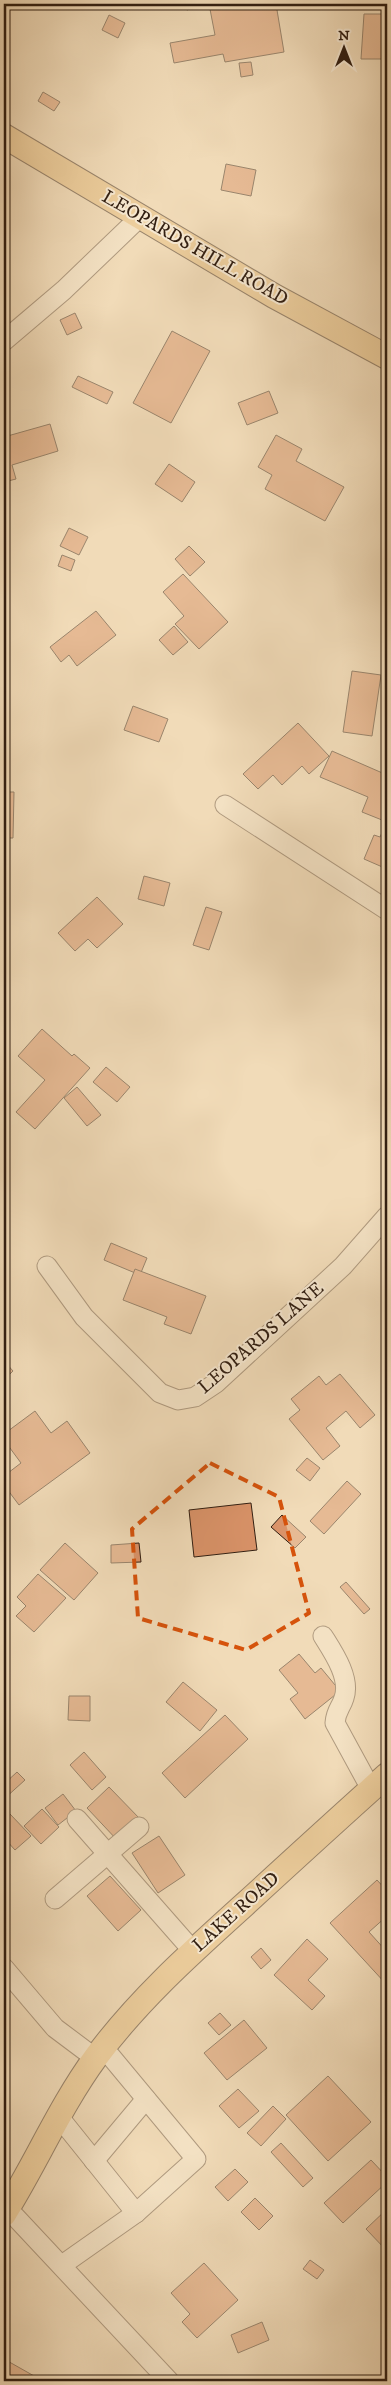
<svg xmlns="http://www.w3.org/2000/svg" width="391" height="2385" font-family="'IM FELL DW Pica',serif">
	<rect width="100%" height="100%" fill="#f1dbb8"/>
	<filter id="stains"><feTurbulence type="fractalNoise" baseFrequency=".004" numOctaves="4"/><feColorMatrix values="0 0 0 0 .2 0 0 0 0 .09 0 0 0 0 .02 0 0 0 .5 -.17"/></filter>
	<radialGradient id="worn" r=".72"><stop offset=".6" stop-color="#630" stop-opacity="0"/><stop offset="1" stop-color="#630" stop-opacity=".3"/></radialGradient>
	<g fill="#da9369" stroke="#311e11">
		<path d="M167,4H190L188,10Z"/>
		<path d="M209,4H276L284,52L225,62L223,54L174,63L170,43L215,35Z"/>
		<path d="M364,14H387V59H361Z"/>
		<path d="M109,15L125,23L118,38L102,30Z"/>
		<path d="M251,62L253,75L241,77L239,63Z"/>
		<path d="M43,92L60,102L54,111L38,101Z"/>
		<path d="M226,164L256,170L251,196L221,190Z"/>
		<path d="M75,313L82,328L67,335L60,320Z"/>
		<path d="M172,331L210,351L171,423L133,403Z"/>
		<path d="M78,376L113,392L107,404L72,387Z"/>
		<path d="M269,391L278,413L247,425L238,403Z"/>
		<path d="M50,424L58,451L12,465L16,479L4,482V437Z"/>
		<path d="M276,435L302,449L296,461L344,487L325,521L265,489L272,475L258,467Z"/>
		<path d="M169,464L195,482L182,502L155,484Z"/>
		<path d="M69,528L88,537L79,555L60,546Z"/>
		<path d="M189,546L205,562L190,576L175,559Z"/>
		<path d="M62,555L75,560L71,571L58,566Z"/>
		<path d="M183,574L228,622L199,649L175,624L184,616L163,592Z"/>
		<path d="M96,611L116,635L77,666L69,655L61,662L50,647Z"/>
		<path d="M174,626L188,642L173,655L159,640Z"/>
		<path d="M352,671L381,675L372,736L343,732Z"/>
		<path d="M133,706L168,719L159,742L124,730Z"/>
		<path d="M298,723L329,756L309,774L302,766L282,785L273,775L258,789L243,774Z"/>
		<path d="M332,751L387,775V869L364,859L374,835L380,837L387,822L362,812L368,797L320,777Z"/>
		<path d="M4,792H14L13,838H4Z"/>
		<path d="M144,876L170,883L164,906L138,899Z"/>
		<path d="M97,897L123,924L97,948L88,939L75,951L58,933Z"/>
		<path d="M206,907L222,912L209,950L193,945Z"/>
		<path d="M42,1029L72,1056L74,1054L90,1068L35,1129L16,1112L45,1080L18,1056Z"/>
		<path d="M106,1067L130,1087L117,1102L93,1082Z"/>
		<path d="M77,1087L101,1115L87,1126L64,1098Z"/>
		<path d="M111,1243L147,1258L140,1275L104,1260Z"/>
		<path d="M135,1269L206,1296L191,1334L164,1324L167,1317L123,1300Z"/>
		<path d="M4,1361L13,1371L4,1380Z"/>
		<path d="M340,1374L375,1415L360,1428L346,1411L326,1428L340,1446L323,1460L289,1419L300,1410L291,1399L319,1376L326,1385Z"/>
		<path d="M35,1411L51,1433L67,1421L90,1453L19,1505L4,1485V1476L21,1463L4,1440V1434Z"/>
		<path d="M307,1458L320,1468L310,1481L296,1470Z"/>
		<path d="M347,1481L361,1494L324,1534L310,1521Z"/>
		<path d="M251,1503L257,1550L194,1557L189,1510Z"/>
		<path d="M282,1515L306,1537L295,1548L271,1527Z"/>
		<path d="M65,1543L98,1573L74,1600L40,1570Z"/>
		<path d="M139,1543L141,1562L111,1563V1545Z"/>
		<path d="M38,1574L66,1598L34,1632L16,1616L26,1606L17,1597Z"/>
		<path d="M346,1582L370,1609L364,1614L340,1587Z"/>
		<path d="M299,1654L315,1673L321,1668L340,1691L305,1719L290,1699L298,1693L279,1670Z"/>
		<path d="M183,1682L217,1710L200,1731L166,1702Z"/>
		<path d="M69,1696H90V1721L68,1720Z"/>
		<path d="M225,1715L248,1739L185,1798L162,1773Z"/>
		<path d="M84,1752L106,1777L92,1790L70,1765Z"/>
		<path d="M17,1772L25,1780L4,1799V1784Z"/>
		<path d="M109,1787L141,1820L118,1841L87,1808Z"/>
		<path d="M63,1794L76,1811L58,1825L45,1808Z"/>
		<path d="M42,1809L59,1827L41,1844L24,1826Z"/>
		<path d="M10,1814L31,1836L15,1850L6,1840L4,1842V1819Z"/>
		<path d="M159,1836L185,1875L158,1893L132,1853Z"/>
		<path d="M110,1876L141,1910L118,1931L87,1896Z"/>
		<path d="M377,1880L387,1891V1916L369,1932L387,1952L386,1984L330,1923Z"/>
		<path d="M307,1939L328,1959L308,1980L325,1996L312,2010L274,1975Z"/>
		<path d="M261,1948L271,1960L261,1969L251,1957Z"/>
		<path d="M220,2013L231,2025L219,2035L208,2023Z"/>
		<path d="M244,2020L267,2048L227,2080L204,2053Z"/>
		<path d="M328,2076L371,2122L328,2161L286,2115Z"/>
		<path d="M238,2089L259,2111L239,2128L219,2106Z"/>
		<path d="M273,2106L286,2119L261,2146L247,2133Z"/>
		<path d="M281,2143L313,2178L303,2187L271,2152Z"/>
		<path d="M371,2160L387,2177V2182L343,2223L324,2203Z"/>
		<path d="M235,2169L248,2182L228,2201L215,2187Z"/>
		<path d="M255,2198L273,2216L259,2230L241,2212Z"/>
		<path d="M387,2209V2251L366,2229Z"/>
		<path d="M310,2260L324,2270L317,2279L303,2269Z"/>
		<path d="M204,2263L238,2300L197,2338L182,2322L190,2314L171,2293Z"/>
		<path d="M262,2322L269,2340L238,2353L231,2335Z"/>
		<path d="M4,2359L43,2381H4Z"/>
	</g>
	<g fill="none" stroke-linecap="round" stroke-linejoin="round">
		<defs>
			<g id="minor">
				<path d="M4,341L64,290L140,217"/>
				<path d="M225,805L387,910"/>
				<path d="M47,1266L84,1317L160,1393L178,1400L195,1397L216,1383L343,1266L387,1216"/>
				<path d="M323,1636C333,1652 351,1678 344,1698C341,1708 336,1710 335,1723L371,1789"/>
				<path d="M77,1819L193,1951"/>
				<path d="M55,1899L139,1827"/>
				<path d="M4,1968L55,2028L95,2058"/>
				<path d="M59,2117L136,2213"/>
				<path d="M94,2161L146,2099"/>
				<path d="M7,2208L169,2381"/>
				<path d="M62,2265L136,2213L196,2159L103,2047"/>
			</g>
			<g id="major">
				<path d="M4,136L274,296L387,357"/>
				<path d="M4,2214C36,2163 60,2106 96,2057C138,2000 192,1952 244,1905C292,1861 339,1818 387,1775"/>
			</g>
		</defs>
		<use href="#minor" stroke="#614d3b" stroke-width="21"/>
		<use href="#major" stroke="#311e11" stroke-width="26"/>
		<use href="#minor" stroke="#f6e8d1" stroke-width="19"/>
		<use href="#major" stroke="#e8be7c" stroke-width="24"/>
	</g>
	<path d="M0 0H391V2385H0ZM210,1463L279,1497L309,1613L246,1650L138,1618L132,1529Z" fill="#f1dbb8" fill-opacity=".55" fill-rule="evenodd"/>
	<path fill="none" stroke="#d6530c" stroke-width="4" stroke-dasharray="10 6" stroke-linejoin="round" d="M210,1463L279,1497L309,1613L246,1650L138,1618L132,1529Z"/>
	<g text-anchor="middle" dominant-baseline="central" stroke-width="4" stroke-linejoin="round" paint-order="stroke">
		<g font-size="19" fill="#311e11" stroke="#f6e8d1">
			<text transform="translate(195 248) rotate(30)">LEOPARDS HILL ROAD</text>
			<text transform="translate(261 1338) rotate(-41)">LEOPARDS LANE</text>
			<text transform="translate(236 1912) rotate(-42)">LAKE ROAD</text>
		</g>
	</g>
	<rect width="391" height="2385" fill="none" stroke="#f1dbb8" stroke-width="20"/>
	<rect x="5" y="5" width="381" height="2375" fill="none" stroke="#311e11" stroke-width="2.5"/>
	<rect x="10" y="10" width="371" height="2365" fill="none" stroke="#311e11"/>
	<g transform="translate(344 48)" stroke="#f6e8d1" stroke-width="4" paint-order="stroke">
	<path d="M0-4L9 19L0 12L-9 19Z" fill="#311e11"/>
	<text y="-8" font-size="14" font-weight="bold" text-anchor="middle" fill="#311e11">N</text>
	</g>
	<rect width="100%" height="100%" filter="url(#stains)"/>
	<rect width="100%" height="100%" fill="url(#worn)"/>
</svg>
